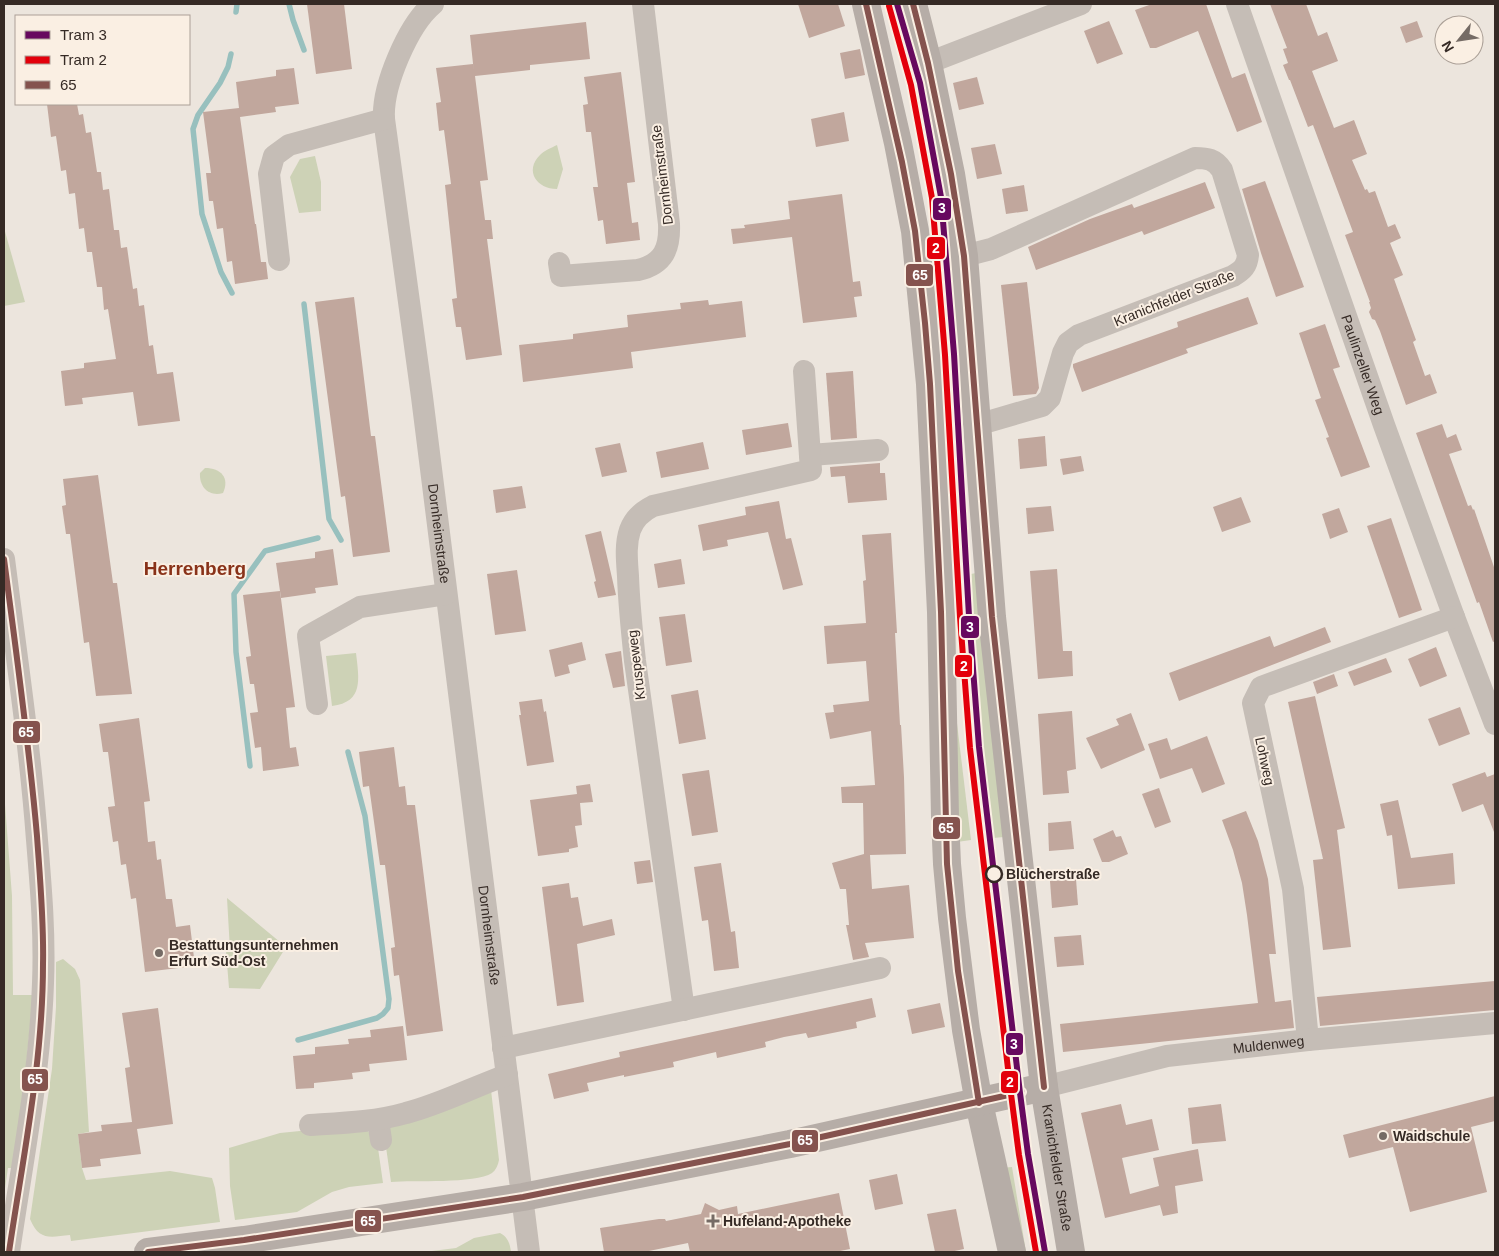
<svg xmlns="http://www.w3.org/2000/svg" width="1499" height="1256" font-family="Helvetica,sans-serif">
	<rect width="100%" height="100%" fill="#ece5dd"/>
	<g fill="#cdd2b6">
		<path d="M557,145L563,169L557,189C537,189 524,171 540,155C545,150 551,148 557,145Z"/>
		<path d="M315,156L321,182V211L299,213L290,177L300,159Z"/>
		<path d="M4,228L25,302L4,306Z"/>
		<path d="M205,468C221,468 230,478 223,493C209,497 199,487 200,473Z"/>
		<path d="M976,573L1004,837L993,838C982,750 976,662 971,574Z"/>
		<path d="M356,653C359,679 364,702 332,706L326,656Z"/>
		<path d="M956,715L971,840L957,842Z"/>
		<path d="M4,791L12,896L13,995H33L16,1168H8L4,1195Z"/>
		<path d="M227,898L286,947L260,989L229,988L226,951L230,950Z"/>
		<path d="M63,959L75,969L80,980L89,1132L78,1134L82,1168L86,1180L170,1171L212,1178L215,1188L220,1222L71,1241L70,1235C50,1237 39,1241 30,1219L52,1069L56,1007V962Z"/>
		<path d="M491,1090L499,1160C498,1165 496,1170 492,1173C475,1184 413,1180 391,1182L385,1140L390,1122Z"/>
		<path d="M366,1129L377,1141L383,1183L349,1187L332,1192L297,1212L235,1220L230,1186L229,1148L280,1133L310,1130Z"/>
		<path d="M1012,1167L1026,1252H1021L1001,1168Z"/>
		<path d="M500,1233C508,1237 510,1244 511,1252H424L456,1248L474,1238Z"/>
	</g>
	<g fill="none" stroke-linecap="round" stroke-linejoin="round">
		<g stroke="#98c0be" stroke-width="5.5">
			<path d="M289,4L293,20L304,50"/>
			<path d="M236,12L237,4"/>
			<path d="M231,54L228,67L220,83L198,115L193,129L202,214L221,272L232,293"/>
			<path d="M304,304L329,519L341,540"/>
			<path d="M250,766L236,652L234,594L265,551L318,538"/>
			<path d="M298,1040L377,1018L383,1014L388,1008L389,999L365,816L348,752"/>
		</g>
	</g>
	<g fill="#c1a79d">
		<path d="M307,4H344L352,69L316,74Z"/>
		<path d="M798,4H838L845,26L809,38Z"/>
		<path d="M1152,4H1206L1232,78L1245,73L1262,122L1237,132L1198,31L1156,48H1150L1135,10Z"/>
		<path d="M1270,4H1306L1318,36L1327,32L1338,61L1312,71L1334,128L1354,120L1367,154L1352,160L1365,190L1367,189L1369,193L1375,191L1388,227L1395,224L1401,238L1390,243L1403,275L1394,279L1416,340L1413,342L1425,376L1430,374L1437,393L1406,405L1380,331L1375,320L1372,319L1369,312L1371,308L1369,302H1370L1345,235L1353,232L1313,125L1308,127L1290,80H1289L1283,65L1288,63L1283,49L1287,48Z"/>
		<path d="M1109,21L1123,54L1097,64L1084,31Z"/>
		<path d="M1417,21L1423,37L1406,43L1400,27Z"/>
		<path d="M586,22L590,59L530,65V70L475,76L488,180L480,181L485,220H491L493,239H487L502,355L466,360L461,327H456L452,299L457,298L445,185L451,184L444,130L439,131L436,103L441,102L436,68L473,64L474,73L470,35Z"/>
		<path d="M860,49L865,75L845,79L840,53Z"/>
		<path d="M294,68L299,104L275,107L276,112L240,117L255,224H256L261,262H266L268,279L235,284L232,261L227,262L223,228L217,229L213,201H209L206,173H211L203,112L239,108L236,82L276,76V70Z"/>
		<path d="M621,72L635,182L627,183L632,223L638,222L640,240L606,244L603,220L598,221L593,187H598L591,132H586L583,105L588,104L584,77Z"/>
		<path d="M977,77L984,104L959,110L953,83Z"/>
		<path d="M47,104H77L79,115L83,114L86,133L91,132L97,172H101L103,190L109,189L114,230H119L121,248L127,247L133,289L137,288L139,306L144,305L149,346L153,345L157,374L173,372L180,421L138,426L133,392L82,398L83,404L65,406L61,371L84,368V363L116,359L108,309L104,310L102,287H97L92,252H87L84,228L79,229L75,193L69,194L66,170L61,171L56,136L51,137Z"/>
		<path d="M844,112L849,141L816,147L811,119Z"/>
		<path d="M995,144L1002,174L977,179L971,148Z"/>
		<path d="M1265,181L1304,287L1276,297L1261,253L1242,189Z"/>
		<path d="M1205,182L1215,208L1144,235L1142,231L1036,270L1028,247L1090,219L1132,204L1134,208Z"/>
		<path d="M1024,185L1028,211L1006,214L1002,189Z"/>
		<path d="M842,194L853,282L860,281L861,288L862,296L854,297L857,317L803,323L792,237L733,244L731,229L745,228L744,225L790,219L788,201Z"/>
		<path d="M1027,282L1039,388L1036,394L1013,396L1001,285Z"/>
		<path d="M354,297L371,436H375L390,552L353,557L345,496L341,497L315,302Z"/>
		<path d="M1248,297L1258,324L1186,349L1188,353L1082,392L1073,367V364L1178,327L1177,322Z"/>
		<path d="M708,300L709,305L742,301L746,337L631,352L633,368L523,382L519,345L573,339V334L628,327L627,315L681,309L680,303Z"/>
		<path d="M1325,324L1340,367L1333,369L1370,467L1341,477L1326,438L1329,437L1315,400L1321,398L1299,333Z"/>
		<path d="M853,371L857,438L831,440L826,373Z"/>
		<path d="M788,423L792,447L746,455L742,430Z"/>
		<path d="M1442,424L1447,438L1456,434L1462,450L1449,454L1468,506L1471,505L1473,510L1474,509L1495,570V641L1493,642L1479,602L1477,603L1416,433Z"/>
		<path d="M1045,436L1047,466L1020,469L1018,439Z"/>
		<path d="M703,442L709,469L661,478L656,452Z"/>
		<path d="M620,443L627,472L602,477L595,448Z"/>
		<path d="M1081,456L1084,471L1063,475L1060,459Z"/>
		<path d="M880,463V473H885L887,500L848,503L845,476L831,477L830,467Z"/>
		<path d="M98,475L113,583H117L132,694L96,696L89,642L84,643L70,534H66L62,506L66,505L63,479Z"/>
		<path d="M522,486L526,508L496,513L493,490Z"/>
		<path d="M1241,497L1251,522L1222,532L1213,507Z"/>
		<path d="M779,501L786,539L791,538L803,585L783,590L768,532L727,540L728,546L703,551L698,525L746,515L745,507Z"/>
		<path d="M1051,506L1054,531L1028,534L1026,508Z"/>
		<path d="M1339,508L1348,532L1330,539L1322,514Z"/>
		<path d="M1391,518L1422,610L1399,618L1367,526Z"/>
		<path d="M601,531L616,595L598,598L594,582L596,581L585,535Z"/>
		<path d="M891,533L897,633H895L900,725H901L904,777L906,854L870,855L872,889L909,885L914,938L865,943L869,957L853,960L846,925H849L846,889H840L832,863L864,854L863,803H842L841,787L875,785L871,731L830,739L825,713L834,712L833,705L869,701L866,661L827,664L824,626L866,623L863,581L866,580L862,535Z"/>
		<path d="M333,549L338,585L315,588L316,593L281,598L276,563L315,558V552Z"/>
		<path d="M681,559L685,584L658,588L654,564Z"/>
		<path d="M1057,569L1063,651H1072L1073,676L1038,679L1030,571Z"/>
		<path d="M517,570L526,631L495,635L487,574Z"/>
		<path d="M280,591L295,707L286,708L290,748L296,747L299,766L263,771L261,747L255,748L250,713L258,712L254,684H250L246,657L251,656L243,595Z"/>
		<path d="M685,614L692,662L666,666L659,617Z"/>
		<path d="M1325,627L1331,642L1179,701L1169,673L1270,636L1274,647Z"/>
		<path d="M582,642L586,660L568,665L570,673L555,677L549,650Z"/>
		<path d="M1436,647L1447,676L1420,687L1408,659Z"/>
		<path d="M621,651L625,686L613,688L605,654Z"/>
		<path d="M1386,658L1392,672L1354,686L1348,672Z"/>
		<path d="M1334,674L1338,686L1317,694L1313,682Z"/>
		<path d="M698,690L706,739L679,744L671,695Z"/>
		<path d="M1315,696L1345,828L1337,830L1351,947L1323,950L1313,860L1323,859L1288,702Z"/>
		<path d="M542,699L544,712L546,711L554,762L527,766L519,715H521L519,702Z"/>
		<path d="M1460,707L1470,734L1439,746L1428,719Z"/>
		<path d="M1072,711L1076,769L1067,771L1069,793L1043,795L1038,714Z"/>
		<path d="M1131,713L1145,750L1101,769L1086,738L1119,725L1116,719Z"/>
		<path d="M139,718L150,801L144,802L148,842L155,841L157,860L161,859L166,899H172L176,927L190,925L195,966L145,972L136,898L131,899L126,864L121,865L118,841L113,842L108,807L115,806L108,752H103L99,724Z"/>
		<path d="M1207,736L1225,784L1202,793L1192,768L1160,779L1148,744L1167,738L1171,750Z"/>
		<path d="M394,747L399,787L405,786L407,805H415L443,1031L407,1036L399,975L394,976L391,948L395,947L385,865H380L369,786L363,787L359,752Z"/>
		<path d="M709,770L718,832L692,836L682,774Z"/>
		<path d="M1485,772L1487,777L1495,774V831L1494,832L1483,804L1462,812L1452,784Z"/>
		<path d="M590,784L593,802L580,803L582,825L575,826L578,847L569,849V852L538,856L530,800L577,794L576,786Z"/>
		<path d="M1159,788L1171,822L1155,828L1142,794Z"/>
		<path d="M1398,800L1411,858L1453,853L1455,884L1398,889L1392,835L1387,836L1380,804Z"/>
		<path d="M1246,811L1258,841L1268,879L1276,954H1269L1275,1002L1291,1000L1294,1028L1063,1052L1060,1024L1258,1003L1247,915L1242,883L1233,850L1222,820Z"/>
		<path d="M1071,821L1074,849L1049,851L1048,823Z"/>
		<path d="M1113,830L1116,837L1121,836L1128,854L1109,862H1102L1093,839Z"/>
		<path d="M650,860L653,882L637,884L634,862Z"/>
		<path d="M721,863L731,932L735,931L739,968L714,971L708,920L702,921L694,867Z"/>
		<path d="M1076,879L1078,905L1052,908L1050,881Z"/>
		<path d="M569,883L571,898L578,897L583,926L612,919L615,935L577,944L584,1002L557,1006L542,887Z"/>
		<path d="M1081,935L1084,965L1057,967L1054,937Z"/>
		<path d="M1495,981V1010L1320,1026L1317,997Z"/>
		<path d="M872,998L876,1017L856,1022L857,1028L808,1038L806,1033L784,1037L765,1042L766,1047L717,1058L716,1052L673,1062L674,1067L624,1077V1075L587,1083L589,1091L554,1099L548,1074L620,1057L619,1052Z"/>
		<path d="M940,1003L945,1027L912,1034L907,1010Z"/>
		<path d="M158,1008L173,1124L137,1129L141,1154L100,1159L101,1166L82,1168L78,1134L102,1131L101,1125L132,1122L125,1068L130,1067L122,1013Z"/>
		<path d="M403,1026L407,1060L369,1064L370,1071L352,1073L353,1079L314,1083V1088L296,1089L293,1056L315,1054V1047L349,1044L348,1039L371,1037L370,1030Z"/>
		<path d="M1495,1096V1121L1471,1127L1487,1192L1410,1212L1393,1147L1349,1158L1343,1135Z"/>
		<path d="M1121,1104L1126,1125L1152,1119L1159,1150L1122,1158L1130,1194L1159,1186L1153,1158L1198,1149L1203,1181L1175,1186L1178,1213L1163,1216L1160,1205L1105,1218L1081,1113Z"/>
		<path d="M1221,1104L1226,1141L1192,1144L1188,1108Z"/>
		<path d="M897,1174L903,1204L875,1210L869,1180Z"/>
		<path d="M839,1193L850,1249L835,1252H690L688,1243L644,1252H604L600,1228L659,1219H665L666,1221L701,1214L705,1203L719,1210L737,1206L738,1214Z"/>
		<path d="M956,1209L964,1249L950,1252H935L927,1214Z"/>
	</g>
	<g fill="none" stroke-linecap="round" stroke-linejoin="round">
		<g stroke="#c5bdb6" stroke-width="22">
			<path id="s1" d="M433,4C408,25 382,86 384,119L422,397L529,1252"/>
			<path id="s2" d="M1237,4L1384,425L1454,617L1495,724"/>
			<path d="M928,63L1081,4"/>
			<path d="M964,256L991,249L1195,158C1207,158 1215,159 1222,170L1248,255C1247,266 1243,270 1233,276L1079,335L1068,343L1063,353L1050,398L1042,406L977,425"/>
			<path d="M279,260L269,174L274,156L289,145L384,119"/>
			<path d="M559,263L561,276L638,270C664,264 670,248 669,224L643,4"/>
			<path d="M810,455L878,450"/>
			<path d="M4,559C16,653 30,746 37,840C41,888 45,935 43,983C40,1074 22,1162 9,1252"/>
			<path d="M317,704L308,636L360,607L446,594"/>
			<path d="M684,1010L635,661C632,633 629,605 628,576C627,561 625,545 630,530C634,519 643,511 653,506L811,470L804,371"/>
			<path d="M1308,1040L1293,889L1253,703L1261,687L1454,617"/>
			<path d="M503,1048L880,968"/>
			<path id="s3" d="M1044,1087L1167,1056L1308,1040L1495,1023"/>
			<path d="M378,1120L381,1140"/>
			<path d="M310,1125C342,1123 375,1122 406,1113C441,1104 473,1087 507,1075"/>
		</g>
		<g stroke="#b6ada7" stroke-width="28">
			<path d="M866,4L898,143L915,231L930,384L941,612L945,817L947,864L952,918L966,1030L979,1103L1012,1252"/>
			<path id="s4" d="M913,4L928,63L951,174L964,256L992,617L1044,1087L1071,1252"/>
			<path d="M148,1252L244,1240L523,1197L790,1144L1044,1087"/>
		</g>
		<defs>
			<g id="bus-1">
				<path d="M866,4L902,162L915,231L925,323L930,384L941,612L947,864L958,971L979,1103"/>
				<path d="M913,4L928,63L951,174L964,256L992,617L1044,1087"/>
				<path d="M4,559C16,651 29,743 37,836C40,879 44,921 43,964C43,1061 23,1157 9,1252"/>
				<path d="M148,1252L244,1240L523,1197L790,1144L1022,1092"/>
			</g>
		</defs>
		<use href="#bus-1" stroke="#faefe3" stroke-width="10"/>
		<use href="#bus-1" stroke="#85534e" stroke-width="6"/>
		<defs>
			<path id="tram-1" d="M897,4L920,83L941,197L954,354L969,616L979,747L1020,1093L1028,1154L1045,1252"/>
			<path id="tram-2" d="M889,6L911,85L932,198L945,355L960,617L970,748L1011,1094L1019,1155L1036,1252"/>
		</defs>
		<use href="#tram-1" stroke="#faefe3" stroke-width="10"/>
		<use href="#tram-2" stroke="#faefe3" stroke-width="10"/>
		<use href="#tram-1" stroke="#67095f" stroke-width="6"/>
		<use href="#tram-2" stroke="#e3000b" stroke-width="6"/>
	</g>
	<circle fill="#faefe3" stroke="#352a25" stroke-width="2.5" cx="994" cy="874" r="8"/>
	<g fill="#756b65" stroke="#faefe3" stroke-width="2">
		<circle cx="159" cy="953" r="5"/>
		<circle cx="1383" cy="1136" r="5"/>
		<path d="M710.5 1213.5h5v5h5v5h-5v5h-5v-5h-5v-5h5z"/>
	</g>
	<g text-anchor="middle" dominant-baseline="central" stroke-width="4" stroke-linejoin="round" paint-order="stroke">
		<g font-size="14" fill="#352a25" stroke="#faefe3">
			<text transform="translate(662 175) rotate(-97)">Dornheimstraße</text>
			<text transform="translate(1174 298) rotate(-22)">Kranichfelder Straße</text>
			<text stroke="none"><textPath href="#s2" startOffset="382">Paulinzeller Weg</textPath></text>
			<text stroke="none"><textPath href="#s1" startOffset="546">Dornheimstraße</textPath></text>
			<text transform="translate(636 665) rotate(-97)">Kruspeweg</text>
			<text transform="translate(1265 761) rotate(78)">Lohweg</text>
			<text stroke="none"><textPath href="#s1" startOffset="951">Dornheimstraße</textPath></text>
			<text stroke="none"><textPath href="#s3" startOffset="229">Muldenweg</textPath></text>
			<text stroke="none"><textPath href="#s4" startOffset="1174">Kranichfelder Straße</textPath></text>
		</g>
		<g font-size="14" font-weight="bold" fill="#352a25" stroke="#faefe3" text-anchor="start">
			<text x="1006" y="874">Blücherstraße</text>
		</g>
		<g font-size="14" font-weight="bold" fill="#352a25" stroke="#faefe3" text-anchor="start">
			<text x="169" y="945">Bestattungsunternehmen<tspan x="169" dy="16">Erfurt Süd-Ost</tspan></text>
			<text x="1393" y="1136">Waidschule</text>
			<text x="723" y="1221">Hufeland-Apotheke</text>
		</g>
		<g font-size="19" font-weight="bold" fill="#893219" stroke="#faefe3">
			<text x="195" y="568">Herrenberg</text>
		</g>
	</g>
	<g stroke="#faefe3" stroke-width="2">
		<rect x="932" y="197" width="20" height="24" rx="5" fill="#67095f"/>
		<rect x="926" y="236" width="20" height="24" rx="5" fill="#e3000b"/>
		<rect x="905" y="263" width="29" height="24" rx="5" fill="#85534e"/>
		<rect x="960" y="615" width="20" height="24" rx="5" fill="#67095f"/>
		<rect x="954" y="654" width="19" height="24" rx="5" fill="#e3000b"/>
		<rect x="12" y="720" width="29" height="24" rx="5" fill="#85534e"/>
		<rect x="932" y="816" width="29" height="24" rx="5" fill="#85534e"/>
		<rect x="1005" y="1032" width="19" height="24" rx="5" fill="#67095f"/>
		<rect x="21" y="1068" width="28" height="24" rx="5" fill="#85534e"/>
		<rect x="1000" y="1070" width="19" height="24" rx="5" fill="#e3000b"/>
		<rect x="791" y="1129" width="28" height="24" rx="5" fill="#85534e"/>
		<rect x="354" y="1209" width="28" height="24" rx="5" fill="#85534e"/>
	</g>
	<g font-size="14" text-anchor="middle" font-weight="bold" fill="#fff">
		<text x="942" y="213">3</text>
		<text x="936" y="253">2</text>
		<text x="920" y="280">65</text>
		<text x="970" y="632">3</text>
		<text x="964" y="671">2</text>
		<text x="26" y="737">65</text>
		<text x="946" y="833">65</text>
		<text x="1014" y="1049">3</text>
		<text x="35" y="1084">65</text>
		<text x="1010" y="1087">2</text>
		<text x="805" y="1145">65</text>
		<text x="368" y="1226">65</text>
	</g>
	<rect width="1499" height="1256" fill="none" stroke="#352a25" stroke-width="10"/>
	<rect x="15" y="15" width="175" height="90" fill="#faefe3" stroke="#aba097"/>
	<rect x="25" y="31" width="25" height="8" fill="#67095f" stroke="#aba097"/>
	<text x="60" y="40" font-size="15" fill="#352a25">Tram 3</text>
	<rect x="25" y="56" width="25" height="8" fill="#e3000b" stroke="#aba097"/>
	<text x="60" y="65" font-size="15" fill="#352a25">Tram 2</text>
	<rect x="25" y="81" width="25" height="8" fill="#85534e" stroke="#aba097"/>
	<text x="60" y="90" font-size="15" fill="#352a25">65</text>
	<g transform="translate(1459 40) rotate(240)"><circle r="24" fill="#faefe3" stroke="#aba097"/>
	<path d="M0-4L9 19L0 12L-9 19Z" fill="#756b65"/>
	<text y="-8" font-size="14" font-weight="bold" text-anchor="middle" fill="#352a25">N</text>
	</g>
</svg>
